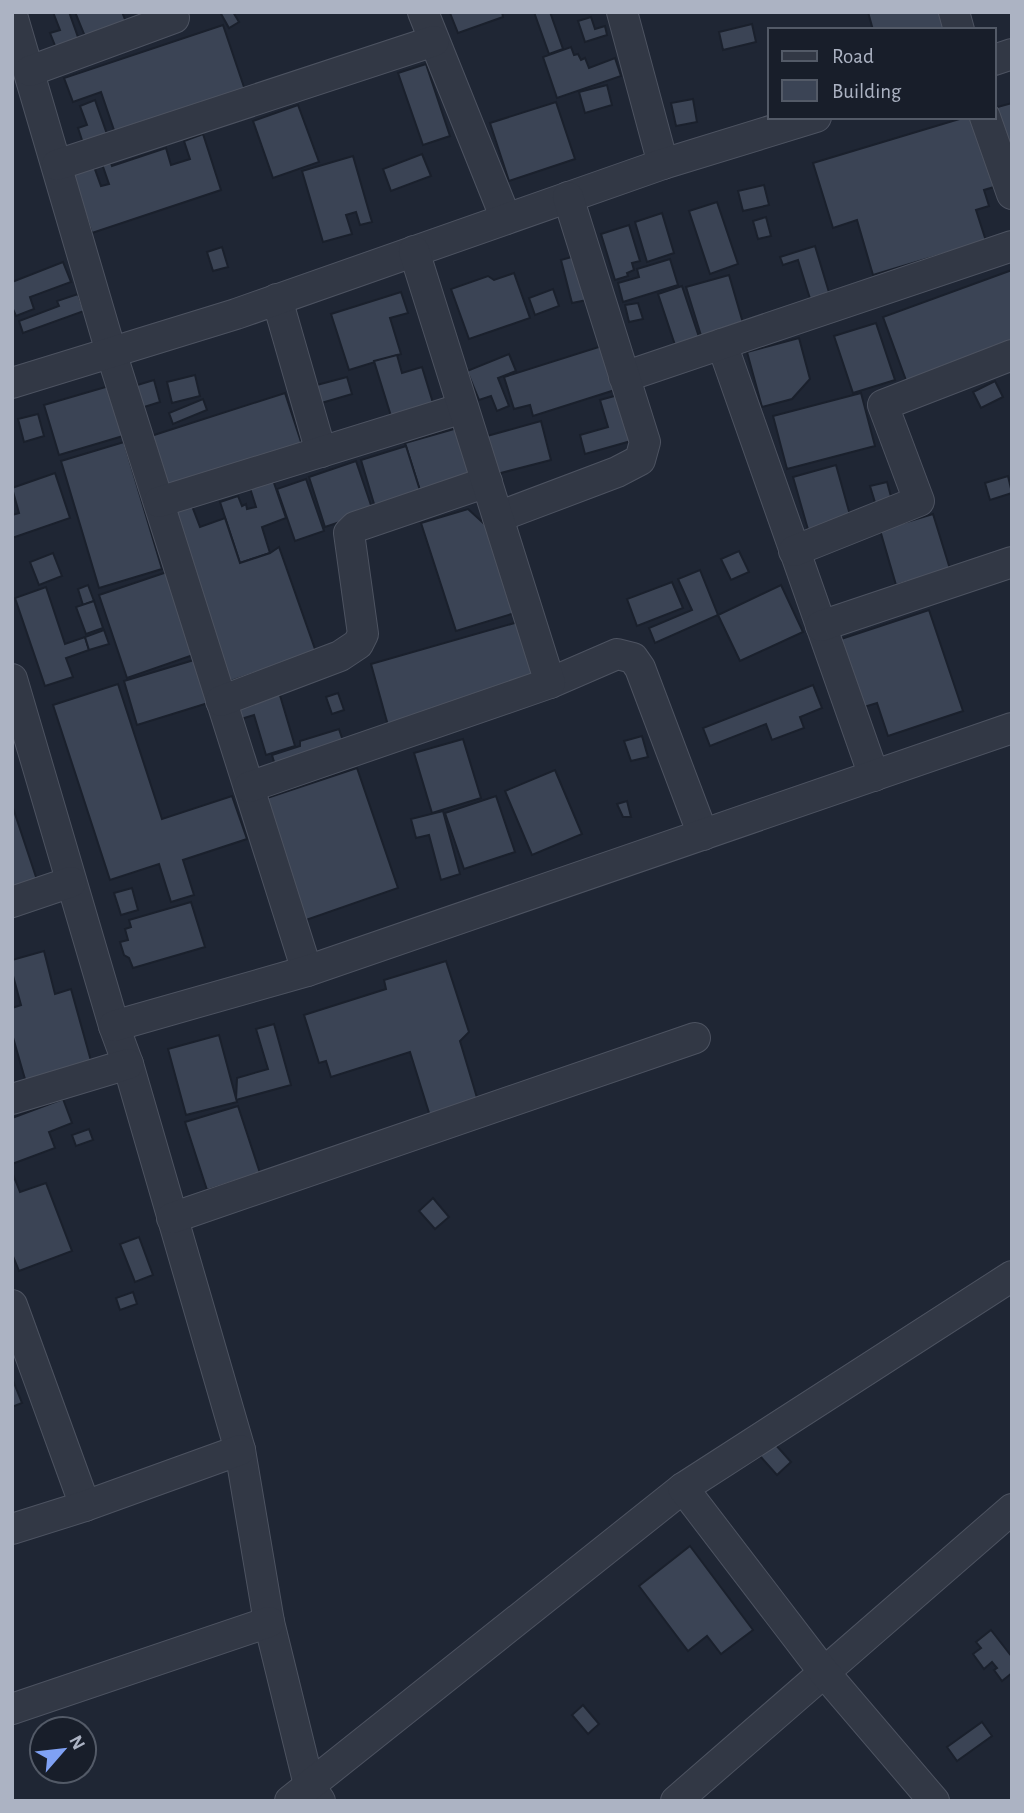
<svg xmlns="http://www.w3.org/2000/svg" width="1024" height="1813" font-family="'Alegreya Sans',sans-serif">
	<rect width="100%" height="100%" fill="#1f2634"/>
	<g fill="#3b4455" stroke="#1a202c" stroke-width="2">
		<path d="M53,12H69L79,40L56,48L50,33L60,30Z"/>
		<path d="M75,12H122L126,22L86,39Z"/>
		<path d="M220,12H233L239,22L229,28Z"/>
		<path d="M454,12H502L503,17L458,33L450,13Z"/>
		<path d="M534,12H550L563,49L549,54Z"/>
		<path d="M868,12H945L950,30H873Z"/>
		<path d="M591,17L595,29L605,26L607,35L585,42L578,21Z"/>
		<path d="M752,24L756,42L723,50L719,32Z"/>
		<path d="M223,25L246,93L116,136L101,92L73,102L64,78Z"/>
		<path d="M571,47L574,55L578,54L581,60L585,58L589,68L615,58L621,76L557,98L543,57Z"/>
		<path d="M426,64L450,136L423,145L398,73Z"/>
		<path d="M607,85L612,105L585,113L579,92Z"/>
		<path d="M693,99L697,122L676,126L671,103Z"/>
		<path d="M95,100L108,137L84,146L78,128L87,125L80,106Z"/>
		<path d="M556,102L575,159L509,181L490,123Z"/>
		<path d="M1012,103V178L994,108Z"/>
		<path d="M298,105L319,162L273,178L253,121Z"/>
		<path d="M966,117H973L994,187L984,190L989,206L976,210L986,241L873,275L857,220L833,228L813,163Z"/>
		<path d="M203,134L221,190L92,233L71,172L93,164L101,186L109,184L101,161L109,158L112,166L166,148L171,165L190,159L184,141Z"/>
		<path d="M422,154L431,176L391,191L383,169Z"/>
		<path d="M353,156L372,222L360,225L356,212L346,215L352,234L323,242L302,171Z"/>
		<path d="M764,185L769,205L743,211L738,191Z"/>
		<path d="M717,202L738,264L710,274L689,211Z"/>
		<path d="M662,213L674,253L647,262L635,222Z"/>
		<path d="M766,217L771,236L758,239L753,221Z"/>
		<path d="M629,225L640,261L632,263L634,270L627,273L628,276L615,280L601,234Z"/>
		<path d="M815,246L831,299L812,305L798,260L783,265L780,257Z"/>
		<path d="M222,247L228,267L213,271L207,252Z"/>
		<path d="M575,256L587,300L572,303L561,260Z"/>
		<path d="M670,259L678,285L623,302L618,283L639,277L637,269Z"/>
		<path d="M63,262L71,282L30,297L34,309L16,316L12,307V282Z"/>
		<path d="M1012,270V345L907,383L883,317Z"/>
		<path d="M514,273L530,318L469,339L451,289L488,276L494,280Z"/>
		<path d="M729,275L743,323L703,342L686,287Z"/>
		<path d="M682,286L700,340L676,348L658,294Z"/>
		<path d="M553,289L559,306L535,315L529,298Z"/>
		<path d="M401,292L408,313L390,318L401,354L349,370L331,314Z"/>
		<path d="M78,294L84,311L23,333L19,321L59,306L57,301Z"/>
		<path d="M638,303L643,319L629,322L625,305Z"/>
		<path d="M876,323L895,380L853,393L834,336Z"/>
		<path d="M799,338L810,379L792,399L762,407L747,352Z"/>
		<path d="M605,345L618,389L533,416L530,405L514,409L504,377Z"/>
		<path d="M509,354L516,371L498,378L509,406L497,411L491,396L479,400L467,371Z"/>
		<path d="M397,355L402,373L422,367L433,403L391,416L374,361Z"/>
		<path d="M195,375L200,396L172,403L167,382Z"/>
		<path d="M347,377L352,394L318,404L313,386Z"/>
		<path d="M154,380L160,402L141,408L134,386Z"/>
		<path d="M995,381L1003,397L981,408L973,392Z"/>
		<path d="M109,386L123,436L59,455L44,405Z"/>
		<path d="M285,393L303,448L169,492L151,436Z"/>
		<path d="M861,393L875,446L787,469L773,416Z"/>
		<path d="M618,395L631,441L585,454L580,435L608,427L600,400Z"/>
		<path d="M203,399L207,410L173,424L169,413Z"/>
		<path d="M38,414L44,436L24,442L18,419Z"/>
		<path d="M541,421L551,460L497,474L487,436Z"/>
		<path d="M461,427L478,483L423,500L405,443Z"/>
		<path d="M124,442L162,569L99,588L61,461Z"/>
		<path d="M406,446L423,500L377,514L361,460Z"/>
		<path d="M356,461L373,511L325,527L309,477Z"/>
		<path d="M836,465L852,522L809,533L793,477Z"/>
		<path d="M55,473L70,518L12,538V515L19,513L12,488Z"/>
		<path d="M1008,476L1012,493L990,500L985,483Z"/>
		<path d="M306,479L324,531L295,541L277,489Z"/>
		<path d="M273,480L286,518L262,527L270,553L240,563L220,502L238,496L242,506L246,504L247,509L256,507L250,488Z"/>
		<path d="M887,482L893,504L877,509L870,486Z"/>
		<path d="M192,506L200,527L225,518L240,563L270,553L279,547L316,652L222,684L163,516Z"/>
		<path d="M468,509L492,531L518,612L456,631L421,523Z"/>
		<path d="M933,514L950,569L896,585L880,530Z"/>
		<path d="M739,551L749,572L731,580L721,559Z"/>
		<path d="M53,553L62,576L39,585L30,562Z"/>
		<path d="M700,570L718,615L655,643L649,628L692,610L678,579Z"/>
		<path d="M167,572L196,654L127,678L99,595Z"/>
		<path d="M672,582L683,608L637,626L627,599Z"/>
		<path d="M88,585L94,601L83,605L78,589Z"/>
		<path d="M781,585L803,632L740,661L718,615Z"/>
		<path d="M46,587L65,644L85,637L89,650L66,658L73,677L45,686L15,598Z"/>
		<path d="M94,601L103,628L86,634L76,607Z"/>
		<path d="M929,610L963,711L888,736L877,703L864,707L841,639Z"/>
		<path d="M518,622L536,687L389,729L371,664Z"/>
		<path d="M104,630L109,644L89,650L85,637Z"/>
		<path d="M194,660L208,703L137,725L124,681Z"/>
		<path d="M118,684L162,819L232,796L247,839L183,860L194,895L171,902L159,864L110,880L53,705Z"/>
		<path d="M813,685L822,708L800,717L804,728L772,740L766,724L710,746L703,728Z"/>
		<path d="M279,692L295,746L266,755L254,715L241,719L237,705Z"/>
		<path d="M338,693L344,710L332,714L326,697Z"/>
		<path d="M339,729L346,750L277,772L272,755L300,746V741Z"/>
		<path d="M642,736L648,757L631,761L624,741Z"/>
		<path d="M463,739L481,798L432,813L414,753Z"/>
		<path d="M357,768L398,888L306,920L264,799Z"/>
		<path d="M555,770L582,834L532,855L505,791Z"/>
		<path d="M496,796L515,852L464,869L445,813Z"/>
		<path d="M627,801L631,817H623L617,804Z"/>
		<path d="M12,805L39,886L12,895Z"/>
		<path d="M443,811L460,874L441,880L429,835L416,838L411,819Z"/>
		<path d="M132,888L138,910L121,915L114,893Z"/>
		<path d="M191,902L205,947L133,968L129,958L124,955L120,942L128,940L125,929L131,927L129,920Z"/>
		<path d="M44,951L55,994L71,989L93,1068L27,1086L12,1034V1008L21,1005L12,972V960Z"/>
		<path d="M446,961L469,1032L460,1041L478,1101L430,1116L410,1052L331,1077L326,1061L319,1063L304,1015L386,989L384,980Z"/>
		<path d="M274,1024L291,1085L236,1100L237,1078L268,1069L256,1029Z"/>
		<path d="M219,1035L237,1102L186,1115L168,1049Z"/>
		<path d="M63,1099L72,1123L49,1132L55,1148L12,1164V1118Z"/>
		<path d="M238,1106L260,1173L207,1190L185,1122Z"/>
		<path d="M89,1129L93,1140L76,1146L72,1135Z"/>
		<path d="M12,1172L20,1192L46,1183L72,1251L19,1271L12,1254Z"/>
		<path d="M433,1198L449,1217L435,1229L419,1211Z"/>
		<path d="M139,1237L153,1275L135,1282L120,1244Z"/>
		<path d="M133,1292L137,1304L120,1310L116,1298Z"/>
		<path d="M12,1378L22,1403L12,1407Z"/>
		<path d="M775,1444L791,1462L777,1475L760,1456Z"/>
		<path d="M690,1546L753,1630L721,1654L707,1636L688,1651L639,1586Z"/>
		<path d="M991,1630L1012,1657V1673L1002,1681L994,1670L997,1668L992,1662L984,1669L973,1654L981,1648L976,1642Z"/>
		<path d="M583,1705L599,1724L588,1734L572,1715Z"/>
		<path d="M982,1722L992,1736L957,1761L947,1747Z"/>
	</g>
	<g fill="none" stroke-linecap="round" stroke-linejoin="round">
		<defs>
			<g id="minor">
				<path d="M423,12L506,219"/>
				<path d="M622,12L663,164"/>
				<path d="M954,12L959,30"/>
				<path d="M12,15L111,352L307,971"/>
				<path d="M994,60L1012,54"/>
				<path d="M30,71L174,18L172,12"/>
				<path d="M985,117L1012,194"/>
				<path d="M57,165L434,41"/>
				<path d="M277,299L321,452"/>
				<path d="M722,344L874,776"/>
				<path d="M624,377L1012,246"/>
				<path d="M12,383L236,314L663,164L816,117"/>
				<path d="M159,502L463,408"/>
				<path d="M498,517L617,472L640,460L645,442L568,197"/>
				<path d="M794,551L919,501L883,405L1012,355"/>
				<path d="M821,626L1012,562"/>
				<path d="M12,679L114,1026L128,1064L240,1450L269,1622L309,1785L320,1801"/>
				<path d="M550,683L617,654L633,658L640,668L703,835"/>
				<path d="M221,701L340,656L358,644L363,634L349,533L355,527L487,482"/>
				<path d="M249,787L550,683L414,251"/>
				<path d="M12,902L71,882"/>
				<path d="M114,1026L307,971L1012,728"/>
				<path d="M12,1099L128,1064"/>
				<path d="M172,1218L695,1038"/>
				<path d="M12,1305L85,1506"/>
				<path d="M12,1529L85,1506L240,1450"/>
				<path d="M12,1709L269,1622"/>
				<path d="M290,1801L683,1488"/>
				<path d="M676,1801L1012,1509"/>
				<path d="M934,1801L823,1671L683,1488L1012,1276"/>
			</g>
		</defs>
		<use href="#minor" stroke="#4d5361" stroke-width="32"/>
		<use href="#minor" stroke="#323845" stroke-width="30"/>
	</g>
	<rect width="1024" height="1813" fill="none" stroke="#acb3c3" stroke-width="28"/>
	<rect x="768" y="28" width="228" height="91" fill="#181e2a" stroke="#535a67" stroke-width="2"/>
	<rect x="782" y="51" width="35" height="10" fill="#323845" stroke="#535a67" stroke-width="2"/>
	<text x="832" y="63" font-size="21" fill="#acb3c3">Road</text>
	<rect x="782" y="80" width="35" height="21" fill="#3b4455" stroke="#535a67" stroke-width="2"/>
	<text x="832" y="98" font-size="21" fill="#acb3c3">Building</text>
	<g transform="translate(63 1750) rotate(62)"><circle r="33" fill="#181e2a" stroke="#535a67" stroke-width="2"/>
	<path d="M0-5L12 26L0 18L-12 26Z" fill="#7fa1f4"/>
	<text y="-10" font-size="19" font-weight="bold" text-anchor="middle" fill="#acb3c3">N</text>
	</g>
</svg>
